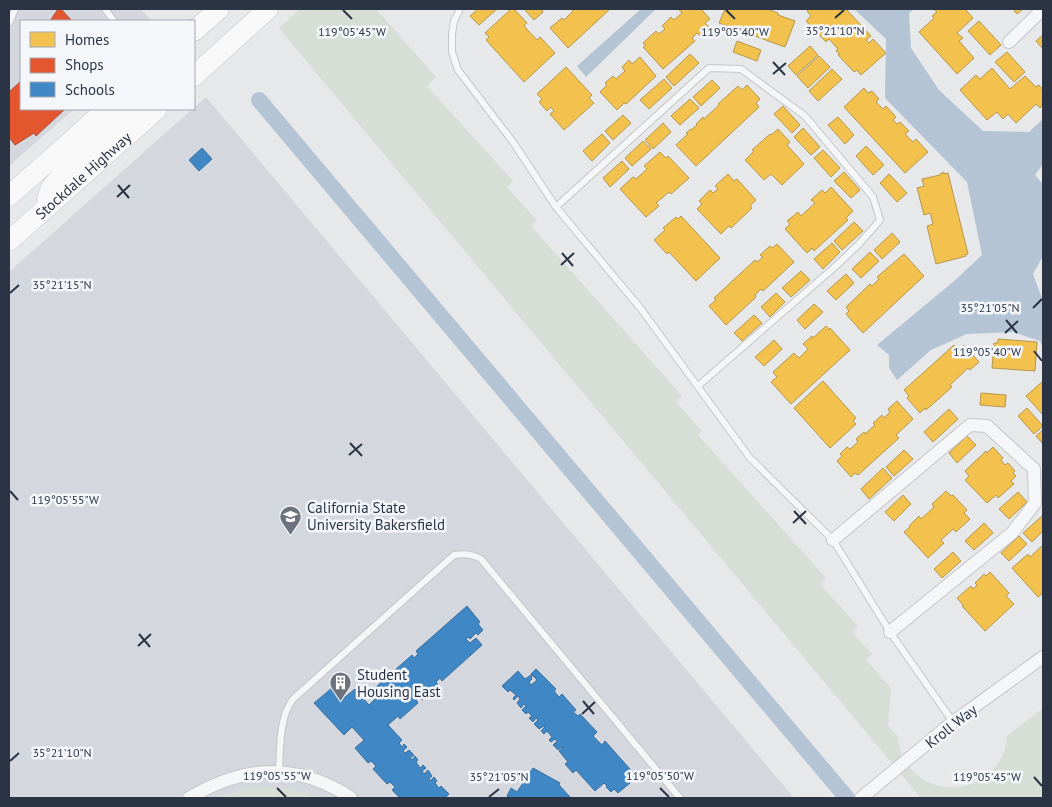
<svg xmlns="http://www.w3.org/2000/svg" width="1052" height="807" font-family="'PT Sans',sans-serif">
	<rect width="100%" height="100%" fill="#e6e8ea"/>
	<g fill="#d4d7dd">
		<path d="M9,9H141L152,21H21V109H74L9,166Z"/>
		<path d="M206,97L794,798H9V272Z"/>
	</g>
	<g fill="#d6ded6">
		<path d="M300,9H376L436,77L427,86L513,181L507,187L537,221L531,226L682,396L676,402L702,431L698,435L826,578L820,584L858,626L852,632L872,654L866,660L891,688L888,726C890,729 896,734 898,737C899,740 898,742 899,745C901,756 907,767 916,774C950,803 1005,782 1007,736L1042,709L1043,711V798H921L279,28Z"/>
		<path d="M261,787L293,789L325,798H216C231,792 246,789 261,787Z"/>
	</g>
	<g fill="#b4c4d5">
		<path d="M641,9H656L586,77L577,66Z"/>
		<path d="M854,9H914L909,13L911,48L939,90L983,131L1029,132L1043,119V164L1035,175L1043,184V256L1033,274L1043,301V348L1040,341L1013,332L967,334L931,350L897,380L889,368V355L877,345L953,282L982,255L967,182L885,98L886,39Z"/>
	</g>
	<g fill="#f2c14e" stroke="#b6974b">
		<path d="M478,9H497L479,25L470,16Z"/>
		<path d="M511,9H514L527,23L524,26L537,40L540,37L555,53L524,82L486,40L489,37L485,33Z"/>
		<path d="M524,9H541L543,12L534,20Z"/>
		<path d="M571,9H610L568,48L550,28L562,18L564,20L573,11Z"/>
		<path d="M680,9H701L710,19L705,23L709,27L700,36L697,33L692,38L695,41L663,69L643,47L646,45L643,43L656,31L659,34L665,29L662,26L671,17L674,20L682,13L679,10Z"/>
		<path d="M725,9H767L778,13V15L795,21L785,47L719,23Z"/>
		<path d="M809,9H840L842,12L846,9L871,36L866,40L869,43L873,39L886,53L861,75L857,70L854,72L838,55L840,54L836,51L838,49L829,39L826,42L806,21L811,16L807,11Z"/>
		<path d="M933,9H968L966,10L973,18L957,33L963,38L959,41L974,58L957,74L919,32L934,18L932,16L937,12Z"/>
		<path d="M1013,9H1023L1017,14Z"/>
		<path d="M979,21L1001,45L990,55L968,31Z"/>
		<path d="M1043,35V49L1036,41Z"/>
		<path d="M737,41L761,50L757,61L733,52Z"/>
		<path d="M810,46L818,55L796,75L788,66Z"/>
		<path d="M1007,52L1025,72L1014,82L995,62Z"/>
		<path d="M690,54L699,63L674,86L666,77Z"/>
		<path d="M819,56L830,67L808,88L797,76Z"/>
		<path d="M640,57L656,76L626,104L624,103L617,110L600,92L607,85L605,83L613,76L616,79L625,71L622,67L629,60L632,64Z"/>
		<path d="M566,67L592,95L589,98L594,103L564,130L550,114L554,111L551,107L547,111L539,102L542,99L537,94Z"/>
		<path d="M992,68L1010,89L1025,76L1036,87L1039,85L1043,90V105L1040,108L1036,104L1016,123L1008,114L1003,119L997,112L987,120L960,90L976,75L980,79Z"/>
		<path d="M832,69L842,79L818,101L809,91Z"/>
		<path d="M664,79L672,88L649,109L640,100Z"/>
		<path d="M712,80L720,88L701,106L693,97Z"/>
		<path d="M747,85L760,99L756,103L759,107L696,166L676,145L688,134L686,133L691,129V130L697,125L696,124L703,117L704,119L719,105L718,104L738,86L742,90Z"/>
		<path d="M864,88L868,93L872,91L879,99L876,102L883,109L886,106L896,117L893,120L897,124L900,122L909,131L905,134L913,142L916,139L928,152L905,173L844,107Z"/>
		<path d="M690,99L699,108L680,125L671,116Z"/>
		<path d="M783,106L800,125L792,133L774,114Z"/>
		<path d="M623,115L631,123L613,140L605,131Z"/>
		<path d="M838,117L854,135L845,144L828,125Z"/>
		<path d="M663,123L671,132L653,149L645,140Z"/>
		<path d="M803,128L820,147L811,155L794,137Z"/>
		<path d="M778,129L790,142L787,145L804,164L782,185L771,174L764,180L745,160L754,151L752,150L770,134L771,135Z"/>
		<path d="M602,134L610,143L592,161L583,151Z"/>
		<path d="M643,141L651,149L632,166L625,158Z"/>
		<path d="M866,146L884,165L873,175L856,156Z"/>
		<path d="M823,150L840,168L831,177L814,158Z"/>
		<path d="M660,152L666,158L668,156L689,178L671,194L669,192L656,203L659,206L646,217L620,189L633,177L636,179L647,169L644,166Z"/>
		<path d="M622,161L629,169L610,187L603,178Z"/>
		<path d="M844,172L860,190L851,198L834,181Z"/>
		<path d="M944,172V174L948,173L968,254L965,255L966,256L936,264L927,226L933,224L930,213L924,215L917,188L924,186L922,179L940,175V174Z"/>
		<path d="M728,174L734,181L737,179L756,200L750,206L752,208L731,228L729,226L721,234L697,209L702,204L699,201L710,190L713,193L718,189L715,186Z"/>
		<path d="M889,174L907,193L897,202L880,183Z"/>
		<path d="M831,187L853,211L846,218L848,220L814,251L812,248L807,253L785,229L790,224L787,221L798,212L801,216L815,203L811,200L822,190L825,193Z"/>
		<path d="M681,216L720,258L696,281L669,252L667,254L654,240L665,230L663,228L676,217L678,219Z"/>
		<path d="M854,222L863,231L842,250L834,241Z"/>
		<path d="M892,233L900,242L882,259L874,250Z"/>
		<path d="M832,243L840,252L823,269L814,259Z"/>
		<path d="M777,244L794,262L763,291L761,289L755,295L756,297L726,325L709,306L716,300L714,298L755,260L757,262L763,257L760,255L770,246L772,248Z"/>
		<path d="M870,252L879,261L861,278L852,269Z"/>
		<path d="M904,254L924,276L863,333L846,314L849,311L846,307L870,284L872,286L879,279L877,277Z"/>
		<path d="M801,271L810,280L791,297L782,288Z"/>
		<path d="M846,274L854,283L836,300L827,291Z"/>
		<path d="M776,293L785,302L770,317L761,307Z"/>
		<path d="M814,304L823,312L805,329L797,320Z"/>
		<path d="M754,315L762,323L742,341L734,333Z"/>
		<path d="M826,326L829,330L830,328L850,350L791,404L771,382L777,377L773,372L794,353L799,358L808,349L803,344L812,336L813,338Z"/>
		<path d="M998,339L1037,342L1035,371L992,368L994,343H998Z"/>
		<path d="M774,340L782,349L764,366L755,357Z"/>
		<path d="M954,345L958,350L964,345L979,362L970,370L968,368L950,385L952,387L926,410L925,408L920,413L907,398L909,396L904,390Z"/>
		<path d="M823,381L856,418L853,421L856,424L830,448L794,408Z"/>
		<path d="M1043,381V415L1026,396Z"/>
		<path d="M981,393L1006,395L1005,407L980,405Z"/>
		<path d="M897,401L913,419L896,435L899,438L858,475L855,473L851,477L837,461L842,456L840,454L847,447L850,449L858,442L856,439L864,432L865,434L875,425L873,423L882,415L884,418L890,412L888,409Z"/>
		<path d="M1027,408L1043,426L1034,434L1018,416Z"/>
		<path d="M949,409L958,419L933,442L924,432Z"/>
		<path d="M1043,430V444L1036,436Z"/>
		<path d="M967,436L976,445L957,463L949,453Z"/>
		<path d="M993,447L1003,458L1001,460L1005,465L1008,463L1015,471L1013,473L1016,476L1011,481L1014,484L998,498L996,495L987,503L965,480L969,476L965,471L986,451L987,453Z"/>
		<path d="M904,450L913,459L894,476L886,467Z"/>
		<path d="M883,468L892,478L869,499L861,489Z"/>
		<path d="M946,491L951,496L953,495L967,510L964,513L970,519L956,532L953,529L941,540L944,543L928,558L904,532L910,527L909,526L919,516L921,519L934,507L932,504Z"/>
		<path d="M1018,492L1027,502L1009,519L999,509Z"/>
		<path d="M903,495L911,504L894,521L885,512Z"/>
		<path d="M1042,516L1043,518V531L1032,542L1023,533Z"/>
		<path d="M984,523L993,533L974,550L965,541Z"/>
		<path d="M1019,536L1027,544L1009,561L1001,553Z"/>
		<path d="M1043,545V593L1038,597L1012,568L1028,554L1030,557Z"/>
		<path d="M953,552L961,561L942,578L934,569Z"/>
		<path d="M990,572L1009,593L1006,596L1014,604L985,631L962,606L963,605L957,598L971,586L973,589L977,585L975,583L984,574L986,576Z"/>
	</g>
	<g fill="#e4572e" stroke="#ac4c35">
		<path d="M58,9H61L72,21H50Z"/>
		<path d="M21,81V109H65L36,136L34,133L15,145L9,137V92Z"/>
	</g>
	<g fill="#3f88c5" stroke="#396f9f">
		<path d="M202,148L212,159L199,171L189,160Z"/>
		<path d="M467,606L480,622L478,624L483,630L478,635L476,633L470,639L468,637L466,639L470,643L476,638L482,645L442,681L440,678L436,682L438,685L422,700L419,697L416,700L418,703L400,719L398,716L388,725L402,740L399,743L402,747L404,744L407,747L403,751L405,753L409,750L414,755L410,758L412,760L415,756L418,760L416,762L420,768L423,765L426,768L422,771L424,774L428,770L432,776L429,779L430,781L434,777L437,781L435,783L439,788L441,786L449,794L445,798H400L392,790L395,787L390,782L387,784L373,769L376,766L371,761L368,763L355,748L364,740L352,727L344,735L314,703L332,688L336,692L340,688L344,693L343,695L345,697L355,689L369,705L379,695L374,689L391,673L393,676L397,673L395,670L412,655L414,658L418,654L416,651Z"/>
		<path d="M536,669L556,689L554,691L559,697L562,694L576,710L573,712L578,716L580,714L597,732L593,736L602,745L605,741L637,777L618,793L614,789L611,792L606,787L607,786L604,783L595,791L576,770L573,773L565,764L568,762L559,751L563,748L562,747L558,750L553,745L557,741L555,739L551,742L549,740L552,737L547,731L544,734L541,731L545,727L544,726L539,729L534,724L538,720L536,718L533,722L529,718L532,716L528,712L526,714L522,710L526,706L524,704L521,708L517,703L520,699L518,696L514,700L513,698L516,695L510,690L508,692L502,686L518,671L525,679L531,675L532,676L531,678L532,679L529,682L531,685L537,680L531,674Z"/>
		<path d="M533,768L560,783L559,785L571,798H510L507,796L511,788L517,792Z"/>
	</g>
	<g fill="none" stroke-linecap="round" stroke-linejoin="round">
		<path stroke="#b4c4d5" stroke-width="16" d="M259,100L847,798"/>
		<defs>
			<g id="service">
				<path d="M105,9L114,21"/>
				<path d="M460,9L454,21L452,34V52L458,70L513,142L556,207L641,309L750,458L833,540L890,632L953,722"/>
				<path d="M9,23L15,9"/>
				<path d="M556,207L709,68L741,69L805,116L873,197L880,220L859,244L837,265L698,386"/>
				<path d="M279,772C280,750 279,717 293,699L454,555C464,553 472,554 481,559L680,798"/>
			</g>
			<g id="minor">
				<path d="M1009,42L1043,9"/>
				<path d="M833,540L970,425L987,426L1034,469L1035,503L1012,533L890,632"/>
				<path d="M189,798C233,772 276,763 324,783C334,788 343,792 351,798"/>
				<path d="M861,798L953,722L1043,657"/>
			</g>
			<g id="primary">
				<path d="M194,31L219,9"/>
				<path d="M194,76L268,9"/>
				<path d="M9,196L107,109"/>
				<path d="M47,199L51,188L64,172L133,109"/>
				<path id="s1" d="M9,241L157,109"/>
			</g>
		</defs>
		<use href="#service" stroke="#c4c6c8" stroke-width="8"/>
		<use href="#minor" stroke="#c4c6c8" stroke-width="14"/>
		<use href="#primary" stroke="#c2c5c8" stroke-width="21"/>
		<use href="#service" stroke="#f5f6f7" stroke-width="6"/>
		<use href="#minor" stroke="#f5f6f7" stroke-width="12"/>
		<use href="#primary" stroke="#f8f8f8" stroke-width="20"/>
	</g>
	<path fill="none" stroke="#2b3445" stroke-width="2" d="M343,10L352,19M726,10L735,19M835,18L844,10M773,62L785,75M773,74L786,63M118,185L129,198M117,197L130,185M562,253L573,266M561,265L574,253M10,293L19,285M1033,308L1042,299M1006,320L1017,333M1005,333L1018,321M1034,351L1042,361M350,443L362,456M349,455L362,444M10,491L18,500M794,511L806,524M793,523L806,511M139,634L150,647M138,646L151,634M583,701L594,714M582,714L595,702M10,761L19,753M1034,777L1042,786M277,788L286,797M660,788L669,797M489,797L499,789"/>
	<defs>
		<symbol id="university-pin" viewBox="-11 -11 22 30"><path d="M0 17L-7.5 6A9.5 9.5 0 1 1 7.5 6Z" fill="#6c737f" stroke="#f4f6f9"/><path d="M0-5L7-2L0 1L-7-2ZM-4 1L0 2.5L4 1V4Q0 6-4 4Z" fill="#fff"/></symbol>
		<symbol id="building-pin" viewBox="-11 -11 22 30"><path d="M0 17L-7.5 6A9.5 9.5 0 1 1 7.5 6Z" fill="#6c737f" stroke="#f4f6f9"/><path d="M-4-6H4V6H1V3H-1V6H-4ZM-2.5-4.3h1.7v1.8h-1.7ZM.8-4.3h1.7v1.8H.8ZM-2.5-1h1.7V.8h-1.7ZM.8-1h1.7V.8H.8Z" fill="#fff"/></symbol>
	</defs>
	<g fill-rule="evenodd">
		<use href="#university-pin" x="278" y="504" width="25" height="34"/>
		<use href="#building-pin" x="328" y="670" width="25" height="34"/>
	</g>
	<g text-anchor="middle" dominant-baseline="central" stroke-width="5" stroke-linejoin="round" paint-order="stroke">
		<g font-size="15" fill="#2b3445" stroke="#f4f6f9">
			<text stroke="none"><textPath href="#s1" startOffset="99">Stockdale Highway</textPath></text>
			<text transform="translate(951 726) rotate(-38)">Kroll Way</text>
		</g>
		<g font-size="15" fill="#2b3445" stroke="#f4f6f9" text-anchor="start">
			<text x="307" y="507">California State<tspan x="307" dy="17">University Bakersfield</tspan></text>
			<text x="357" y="674">Student<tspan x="357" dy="17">Housing East</tspan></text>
		</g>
	</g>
	<g font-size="12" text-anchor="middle" fill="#2b3445" stroke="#f4f6f9" stroke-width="5" stroke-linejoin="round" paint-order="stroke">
		<text x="835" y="35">35°21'10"N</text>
		<text x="352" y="36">119°05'45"W</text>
		<text x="735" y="36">119°05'40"W</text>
		<text x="62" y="289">35°21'15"N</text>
		<text x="990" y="312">35°21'05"N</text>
		<text x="987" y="356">119°05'40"W</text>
		<text x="65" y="504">119°05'55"W</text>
		<text x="62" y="757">35°21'10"N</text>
		<text x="277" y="780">119°05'55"W</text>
		<text x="660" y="780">119°05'50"W</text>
		<text x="499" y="781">35°21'05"N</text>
		<text x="987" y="781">119°05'45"W</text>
	</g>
	<rect width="1052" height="807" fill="none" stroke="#2b3445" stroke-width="20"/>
	<rect x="20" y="20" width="175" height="90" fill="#f4f6f9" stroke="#a4a8b1"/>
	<rect x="30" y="32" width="25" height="15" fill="#f2c14e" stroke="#a4a8b1"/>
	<text x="65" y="45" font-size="15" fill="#2b3445">Homes</text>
	<rect x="30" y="58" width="25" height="15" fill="#e4572e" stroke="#a4a8b1"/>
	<text x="65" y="70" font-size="15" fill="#2b3445">Shops</text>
	<rect x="30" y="82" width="25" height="15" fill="#3f88c5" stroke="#a4a8b1"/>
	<text x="65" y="95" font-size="15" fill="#2b3445">Schools</text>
</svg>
